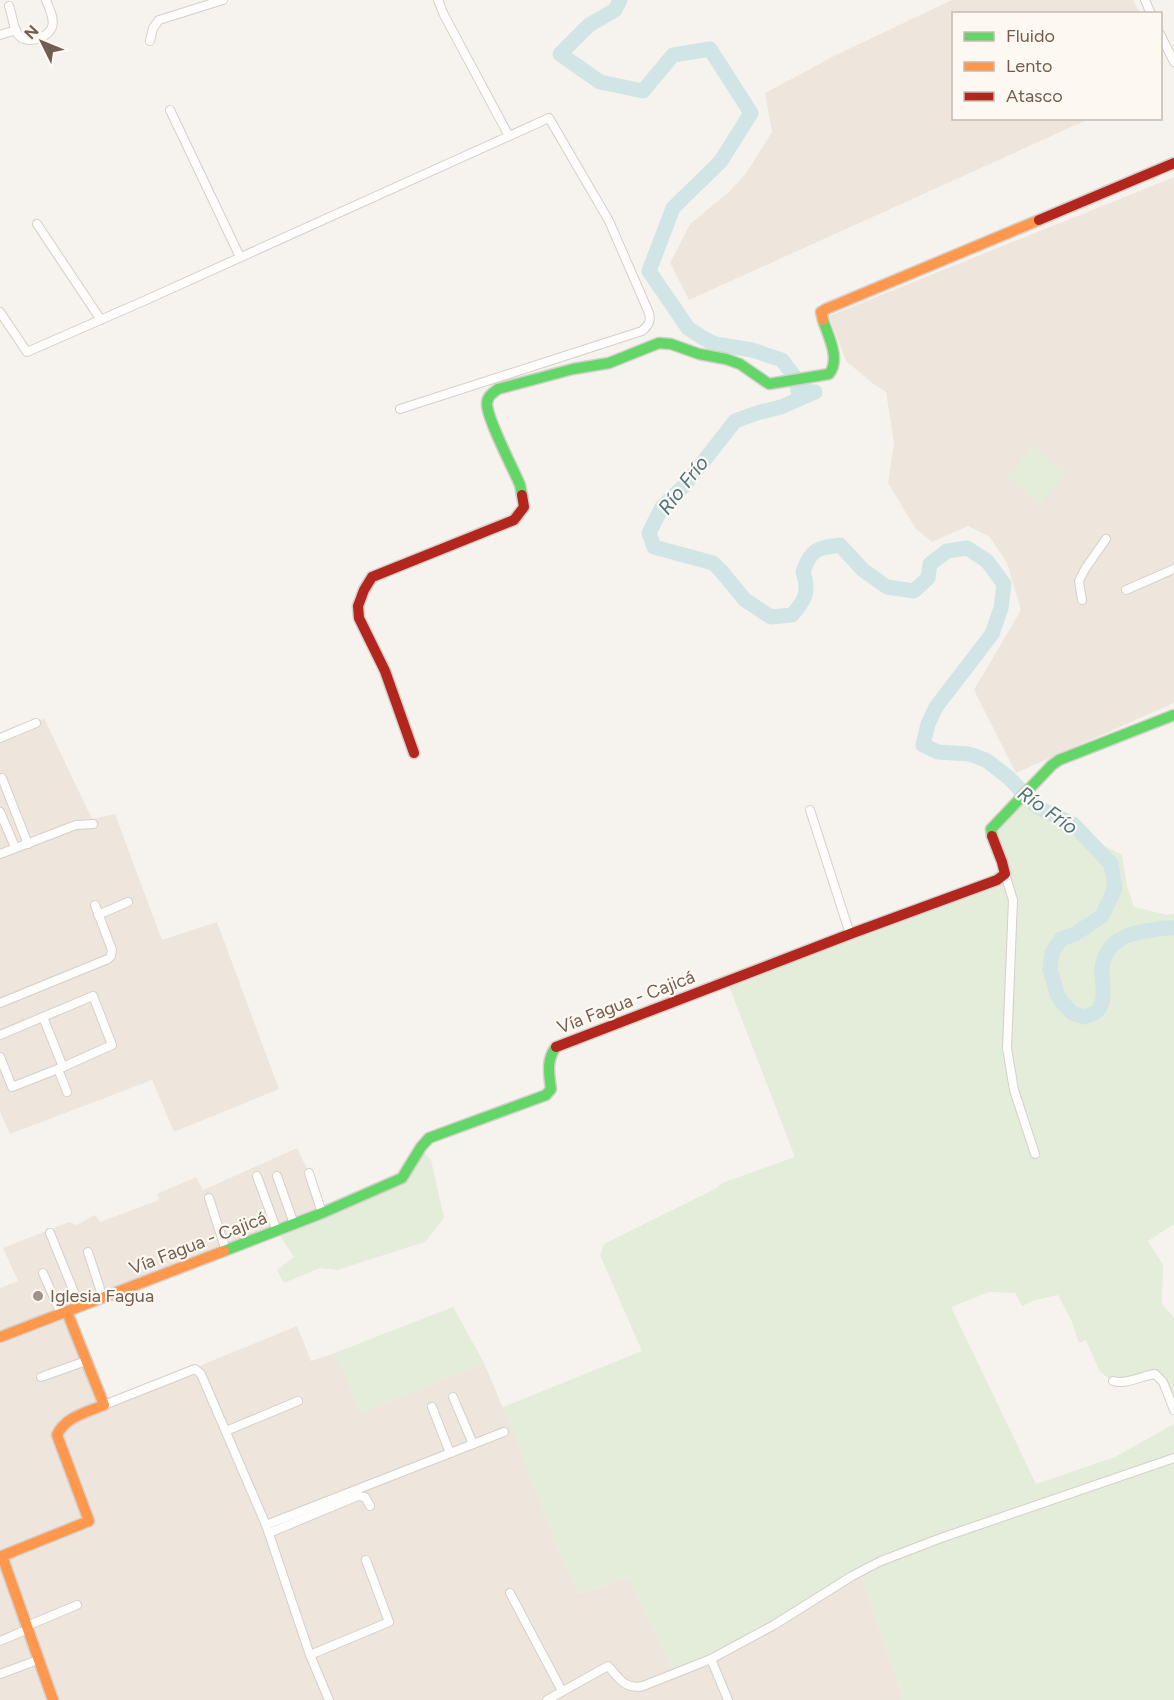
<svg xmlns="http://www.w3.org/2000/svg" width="1174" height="1700" font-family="Figtree,sans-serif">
	<rect width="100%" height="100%" fill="#f6f3ee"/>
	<g fill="#eee6dd">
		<path d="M952,0H1133L1140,13L954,14V118L1089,119L689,300L670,263L690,224L729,192L747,172L772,132L765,93L836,55Z"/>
		<path d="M1174,177V703L1016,773L974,690L1021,610L1007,563L989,536L968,526L932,542L916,529L888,483L894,443L886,392L872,383L846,361L829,316Z"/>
		<path d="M44,718L92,819L115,814L162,940L217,922L279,1089L174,1132L152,1080L10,1134L0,1112V738L36,723Z"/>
		<path d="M297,1148L309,1173L322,1213L67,1312L104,1405L297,1326L311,1361L332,1354L341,1365L361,1413L484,1363L514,1434L559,1551L579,1594L628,1577L674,1673L860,1572L902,1694L921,1700H0V1288L18,1281L3,1248L69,1222L76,1225L95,1215L100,1222L159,1200L157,1194L196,1177L203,1190Z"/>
	</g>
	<g fill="#e4ecda">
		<path d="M1032,445L1067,473L1040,504L1006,476L1021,460Z"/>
		<path d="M1028,798C1040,811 1056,814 1071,823C1079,827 1086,837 1092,844H1101L1122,855L1127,886L1134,907L1167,915L1174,914V1224L1148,1241L1163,1265L1162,1304L1174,1318V1410L1155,1374L1113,1381L1100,1372L1086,1340L1079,1343L1072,1322L1058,1295L1035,1300L1022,1306L1015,1293L989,1292L951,1307L1036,1484L1115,1457L1174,1424V1700H900L902,1694L860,1572L774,1625L674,1673L628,1577L578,1594L559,1551L503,1407L642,1351L600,1255L604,1244L717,1188L722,1183L795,1157L727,981L1005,874L991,836L1017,803L1020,806Z"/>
		<path d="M419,1147L431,1160L444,1218L425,1242L337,1270L320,1268L284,1283L277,1270L294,1257L277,1231L402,1178Z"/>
		<path d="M453,1307L484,1363L361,1413L341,1365L332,1354Z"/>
	</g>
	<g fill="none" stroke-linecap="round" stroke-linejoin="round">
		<path stroke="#d1e4e6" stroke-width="15" d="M620,0L615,10L589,25L560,54L600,82L643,91L673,55L710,49L751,113L721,161L673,208L649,271L688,328L703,338L715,344L752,350L782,360L797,380L798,391L815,392L781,407L757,413L735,421L685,485L662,507L649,533L654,547L713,563L722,572L745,600L771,617L792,615C805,600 810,592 803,572C811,549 817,548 840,545L863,570L887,587L914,591L928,578L930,564L947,551L967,548L987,561L1004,584L1001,608L992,634L936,707L928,724L923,745L938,752L969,754L986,760L1008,777L1034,804L1043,810L1073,824L1111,864L1115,888L1102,916L1075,934L1061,939L1052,953L1050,969L1057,994L1062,1002L1072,1013L1084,1017C1088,1015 1094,1014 1097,1011C1106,1001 1103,987 1102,975C1101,947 1121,934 1146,931C1155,930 1165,927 1174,928"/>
		<defs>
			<g id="street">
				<path d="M438,0L444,15L509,136"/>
				<path d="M1145,0L1151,14"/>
				<path d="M9,6C12,14 13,26 17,33C24,46 48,39 52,27C55,19 49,8 46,0"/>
				<path d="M1160,34L1174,62"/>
				<path d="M0,35L16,30"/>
				<path d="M150,41L153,28L159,20L223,0"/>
				<path d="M170,110L240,257"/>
				<path d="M37,224L101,320"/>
				<path d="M0,312L27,352L146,300L549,118L609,221L649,313C651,321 649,325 642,331L400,409"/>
				<path d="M1126,590L1174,569"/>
				<path d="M1082,600L1079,581L1085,569L1106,539"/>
				<path d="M0,738L36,723"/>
				<path d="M2,778L28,844"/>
				<path d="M810,810L850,934"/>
				<path d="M0,812L15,847"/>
				<path d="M0,854L76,825L93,824"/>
				<path d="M1005,874L1013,900L1007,1048L1014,1090L1035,1154"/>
				<path d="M98,915L128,902"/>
				<path d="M0,1003L108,959L111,956L112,950L95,905"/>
				<path d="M43,1017L63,1067"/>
				<path d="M0,1035L93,996L112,1045L63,1067L12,1087L0,1057"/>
				<path d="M58,1069L67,1092"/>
				<path d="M309,1173L322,1213"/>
				<path d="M257,1176L277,1231"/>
				<path d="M277,1176L294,1224"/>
				<path d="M209,1198L226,1251"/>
				<path d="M50,1233L80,1307"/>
				<path d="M88,1252L103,1298"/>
				<path d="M43,1273L61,1314"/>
				<path d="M41,1377L86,1361"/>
				<path d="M1113,1381C1126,1385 1141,1376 1155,1374L1163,1382L1174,1410"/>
				<path d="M453,1397L473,1444"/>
				<path d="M104,1405L195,1369L201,1374L266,1525L310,1655L329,1700"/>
				<path d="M432,1407L450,1453"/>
				<path d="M226,1431L298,1401"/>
				<path d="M266,1525L504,1432"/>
				<path d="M269,1533L358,1496L365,1497L370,1506"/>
				<path d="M510,1593L562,1691"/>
				<path d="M27,1626L77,1605"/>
				<path d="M0,1641L28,1629"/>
				<path d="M310,1655L389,1622L366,1560"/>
				<path d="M711,1659L728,1700"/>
				<path d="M0,1674L38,1660"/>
				<path d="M547,1700L608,1666C619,1678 625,1690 643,1686L711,1659L774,1625L852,1576L881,1561L941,1538L1174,1458"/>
			</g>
			<g id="fast">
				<path d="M522,495L520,485C513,468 487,419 487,404C487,396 493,393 498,389L573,369L609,363L659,343L671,344L699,354L726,359L740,364L769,384L829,374C841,359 828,336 823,320"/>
				<path d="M992,836L991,829L1052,765L1059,760L1174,715"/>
				<path d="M224,1251L322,1213L402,1178L421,1147L429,1138L546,1095L551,1089C549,1074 546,1060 556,1047"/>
			</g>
			<g id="slow">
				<path d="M823,320L821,312L826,309L1039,220"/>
				<path d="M0,1337L224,1251"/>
				<path d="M53,1700L2,1556L89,1521L57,1435C65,1417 87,1412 104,1405L67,1312"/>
			</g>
			<g id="jam">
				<path d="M1039,220L1174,163"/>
				<path d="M414,753L385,671L359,618L358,606L364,590L372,577L514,520L524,507L522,495"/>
				<path d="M556,1047L850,934L997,880L1005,874L1002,862L992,836"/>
			</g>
		</defs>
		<use href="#street" stroke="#d4cfc9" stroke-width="10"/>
		<use href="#fast" stroke="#d4cfc9" stroke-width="13"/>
		<use href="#slow" stroke="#d4cfc9" stroke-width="13"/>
		<use href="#jam" stroke="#d4cfc9" stroke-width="13"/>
		<use href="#street" stroke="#fefdfc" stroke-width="8"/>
		<use href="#fast" stroke="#63d668" stroke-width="10"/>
		<use href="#slow" stroke="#ff974d" stroke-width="10"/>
		<use href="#jam" stroke="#b3261e" stroke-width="10"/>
	</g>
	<circle fill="#a19287" stroke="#fdf8f1" stroke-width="2" cx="38" cy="1296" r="6"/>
	<g text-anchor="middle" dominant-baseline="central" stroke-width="4.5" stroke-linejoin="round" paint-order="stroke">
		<g font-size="18" fill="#735d50" stroke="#fdf8f1">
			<text transform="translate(626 1002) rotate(-21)">Vía Fagua - Cajicá</text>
			<text transform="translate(198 1243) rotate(-21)">Vía Fagua - Cajicá</text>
		</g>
		<g font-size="18" fill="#735d50" stroke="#fdf8f1" text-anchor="start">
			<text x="50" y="1296">Iglesia Fagua</text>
		</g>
		<g font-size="20" font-style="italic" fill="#49737c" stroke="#fdf8f1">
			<text transform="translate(683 485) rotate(-52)">Río Frío</text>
			<text transform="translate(1048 810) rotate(35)">Río Frío</text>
		</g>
	</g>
	<rect x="952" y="12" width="210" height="108" fill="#fdf8f1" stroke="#c6bab1" stroke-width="1.5"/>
	<rect x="964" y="32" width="30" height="9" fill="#63d668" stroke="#c6bab1" stroke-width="1.5"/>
	<text x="1006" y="42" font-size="18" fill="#735d50">Fluido</text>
	<rect x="964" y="62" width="30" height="9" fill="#ff974d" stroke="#c6bab1" stroke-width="1.5"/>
	<text x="1006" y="72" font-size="18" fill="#735d50">Lento</text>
	<rect x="964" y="92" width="30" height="9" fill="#b3261e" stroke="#c6bab1" stroke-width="1.5"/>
	<text x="1006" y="102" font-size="18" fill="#735d50">Atasco</text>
	<g transform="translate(42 42) rotate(313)" stroke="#fdf8f1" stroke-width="4.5" paint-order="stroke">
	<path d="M0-4.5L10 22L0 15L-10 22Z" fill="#735d50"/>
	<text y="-9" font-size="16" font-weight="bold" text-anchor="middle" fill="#735d50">N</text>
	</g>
</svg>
